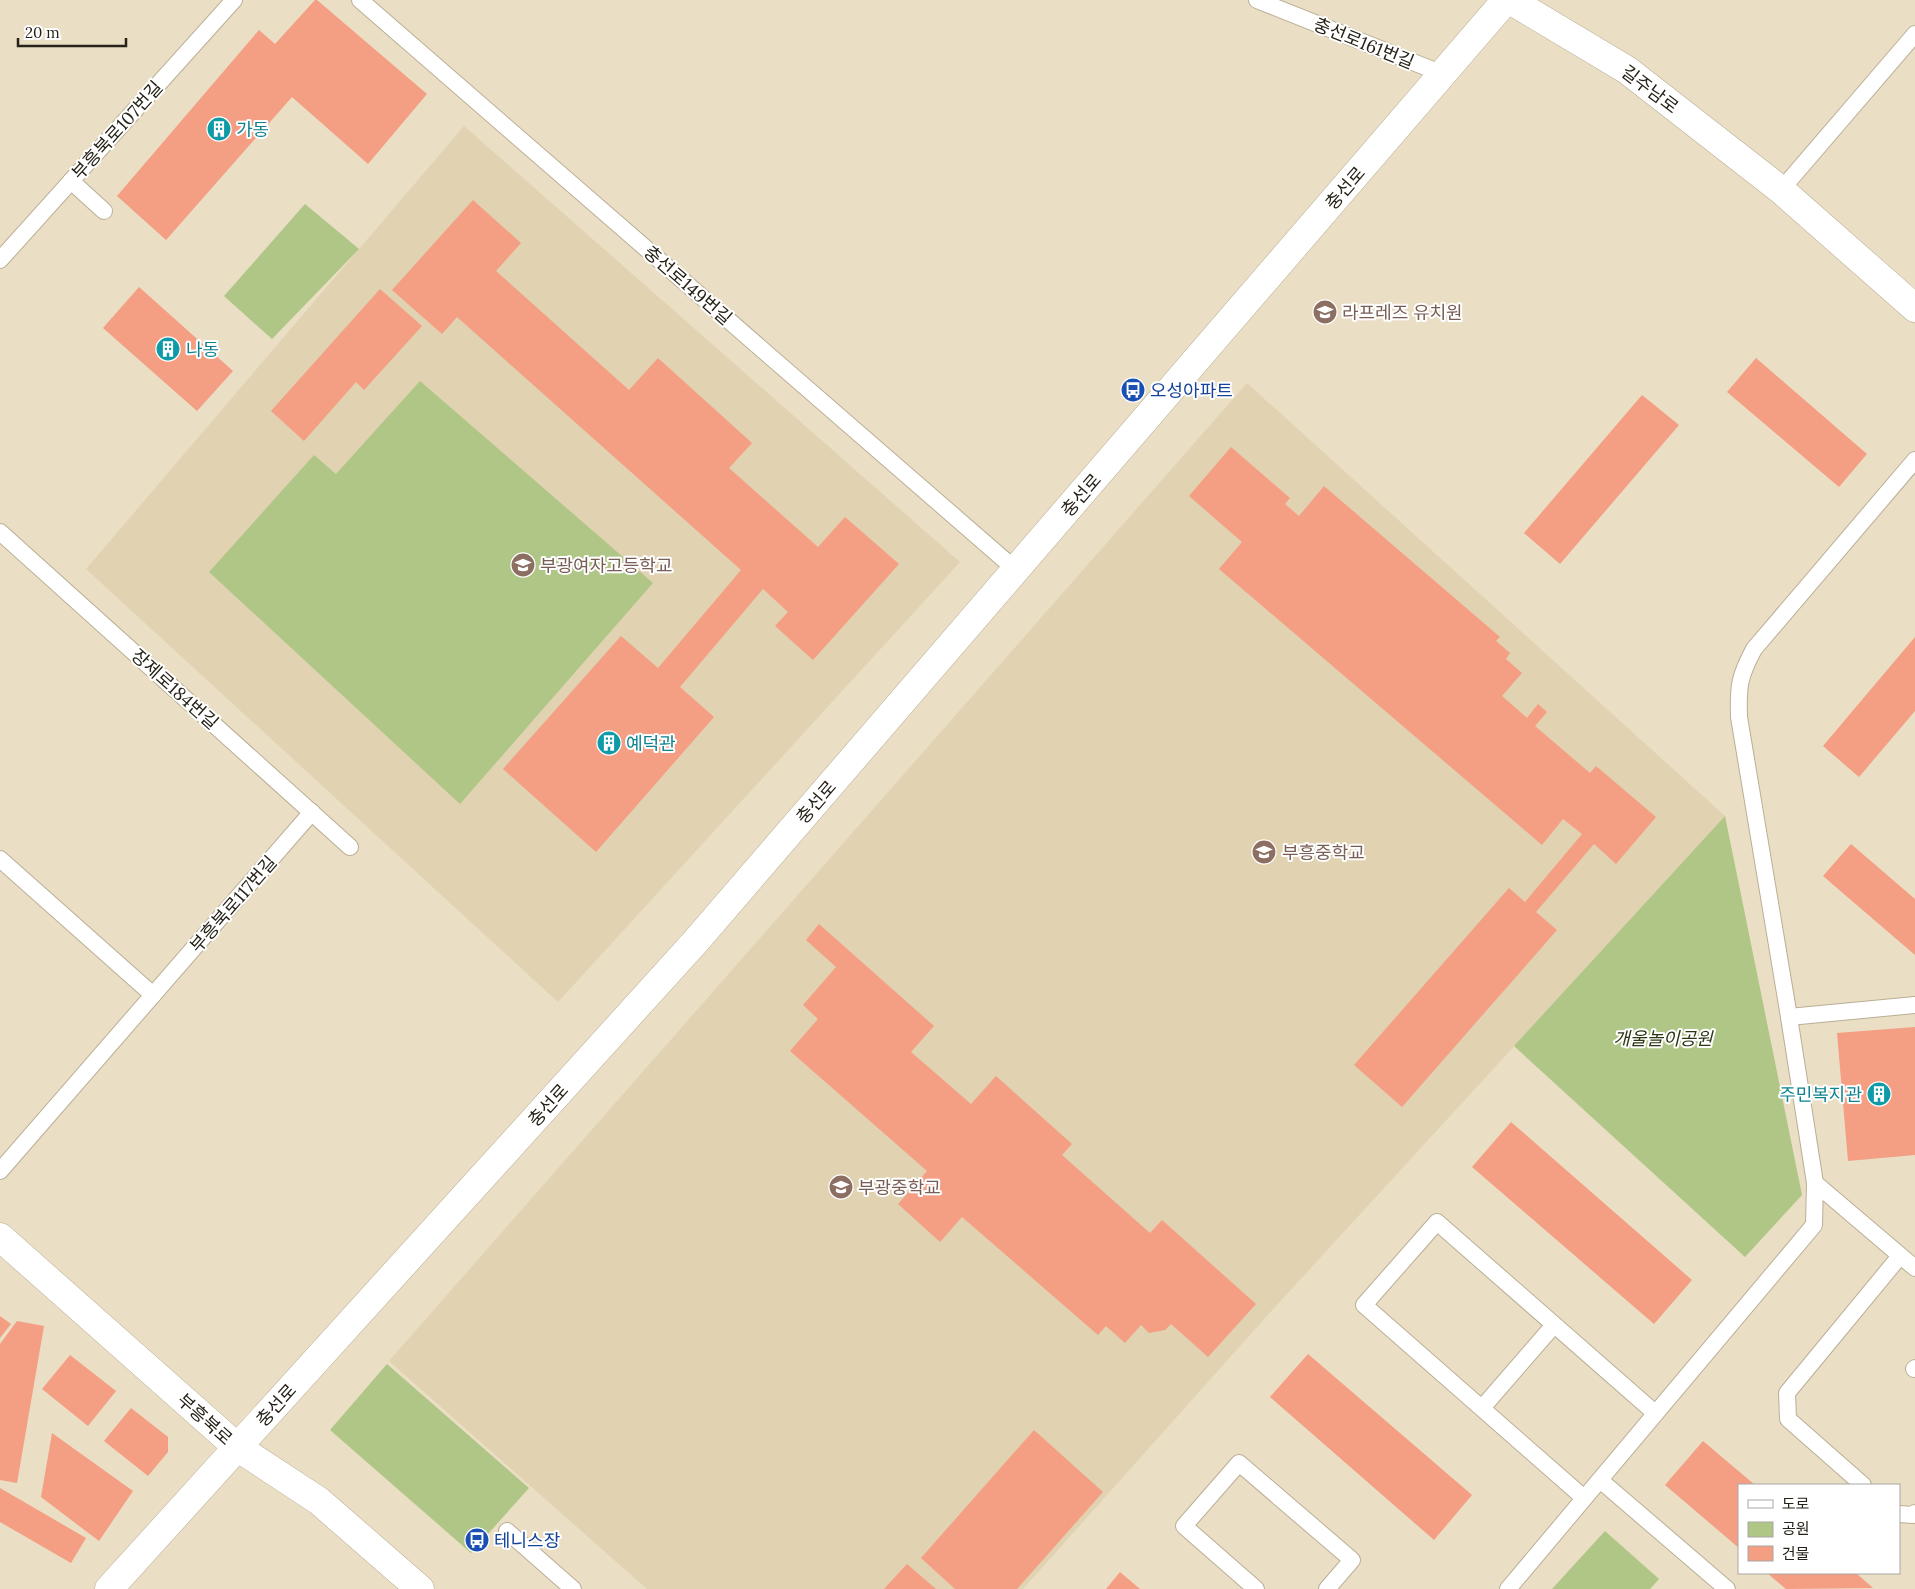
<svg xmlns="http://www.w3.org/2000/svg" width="1915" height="1589" font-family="Lora,'Noto Sans KR',serif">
	<rect width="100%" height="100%" fill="#eadec4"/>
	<g fill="#e1d2b1">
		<path d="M464,126L960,562L558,1002L86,569Z"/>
		<path d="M1247,383L1725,816L1275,1307L1023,1589H647L389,1361Z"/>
	</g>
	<g fill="#afc686">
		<path d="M305,204L359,249L272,339L224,296Z"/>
		<path d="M420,381L653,583L460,804L209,572L314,455L336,474Z"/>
		<path d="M1725,816L1802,1195L1745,1257L1514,1046Z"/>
		<path d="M387,1364L529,1488L471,1553L330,1430Z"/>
		<path d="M1605,1531L1659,1579L1650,1589H1552Z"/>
	</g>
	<g fill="#f49e83">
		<path d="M315,0H317L427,94L368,164L292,97L166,240L117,196L259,30L275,44Z"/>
		<path d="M473,200L521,243L496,271L629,390L658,358L752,443L729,468L818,547L845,517L899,564L813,660L775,626L788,612L763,589L680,687L714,717L596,852L503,769L621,636L658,668L741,570L457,317L442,334L392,290Z"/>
		<path d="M139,287L233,371L197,411L103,328Z"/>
		<path d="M380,289L422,326L364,390L356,382L304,441L271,411Z"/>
		<path d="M1756,358L1867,454L1839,487L1727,392Z"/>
		<path d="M1642,395L1679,425L1560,564L1524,533Z"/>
		<path d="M1231,447L1290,498L1285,504L1299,516L1324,486L1500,637L1496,641L1510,653L1506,659L1522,673L1502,696L1527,718L1538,704L1547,712L1535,726L1590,773L1596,766L1656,817L1616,864L1594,844L1536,912L1557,930L1402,1107L1354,1065L1509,888L1525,902L1582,834L1563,819L1542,845L1219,569L1242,542L1189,496Z"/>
		<path d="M1915,637V711L1859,777L1823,746Z"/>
		<path d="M1851,844L1915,899V955L1823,876Z"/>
		<path d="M819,924L934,1026L911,1052L971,1104L996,1076L1072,1144L1062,1155L1150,1233L1162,1220L1256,1304L1208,1357L1171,1324L1165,1330L1149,1333L1141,1325L1125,1343L1106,1326L1098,1335L962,1217L940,1242L898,1204L927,1171L790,1051L818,1019L803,1005L836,967L806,940Z"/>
		<path d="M1915,1027V1155L1848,1161L1837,1033Z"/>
		<path d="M1511,1122L1692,1280L1654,1324L1472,1167Z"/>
		<path d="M0,1316L11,1324L0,1338Z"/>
		<path d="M17,1321L44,1326L17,1483L0,1480V1344Z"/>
		<path d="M1308,1354L1472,1495L1434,1540L1270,1397Z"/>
		<path d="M70,1355L116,1391L88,1426L42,1389Z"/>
		<path d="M131,1408L168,1437V1452L148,1476L104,1441Z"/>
		<path d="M1034,1430L1103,1492L1017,1589H955L921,1558Z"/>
		<path d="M52,1433L133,1491L99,1541L41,1497Z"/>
		<path d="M1703,1441L1755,1485H1739V1548L1665,1485Z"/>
		<path d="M0,1488L86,1538L71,1563L0,1522Z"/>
		<path d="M907,1564L936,1589H884Z"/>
		<path d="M1120,1572L1140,1589H1106Z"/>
		<path d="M1767,1573H1856L1873,1588L1786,1589Z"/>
	</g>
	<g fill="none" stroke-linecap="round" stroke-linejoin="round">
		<defs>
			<g id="service">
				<path d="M360,0L1016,570"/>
				<path d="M1257,0L1443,74"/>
				<path d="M71,181L104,211"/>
				<path d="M1781,190L1915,34"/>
				<path d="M0,260L234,0"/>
				<path d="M0,532L350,847"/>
				<path d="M0,859L153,995"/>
				<path d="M1789,1017L1915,1005"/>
				<path d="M0,1171L312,812"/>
				<path d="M1815,1183L1789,1017L1739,717C1738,686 1739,677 1754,649L1915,460"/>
				<path d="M1914,1369L1915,1368"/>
				<path d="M1482,1408L1554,1325"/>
				<path d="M1600,1480L1727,1589"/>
				<path d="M1863,1485L1788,1419L1787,1393L1900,1256"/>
				<path d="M1584,1498L1364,1305L1437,1222L1655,1413"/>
				<path d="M1899,1514L1913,1515L1915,1513"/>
				<path d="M507,1531L573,1589"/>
				<path d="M1256,1589L1184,1526L1239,1463L1352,1560L1327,1589"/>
				<path d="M1508,1589L1814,1225L1815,1183L1915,1268"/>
			</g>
			<g id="tertiary">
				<path d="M1510,0L1627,70L1781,190L1915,308"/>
				<path d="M0,1237L237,1447L319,1501L420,1589"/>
				<path d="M109,1589L696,941L1506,0"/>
			</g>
		</defs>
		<use href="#service" stroke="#baae96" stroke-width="18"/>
		<use href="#tertiary" stroke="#baae96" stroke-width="29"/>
		<use href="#service" stroke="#fff" stroke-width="16"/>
		<use href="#tertiary" stroke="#fff" stroke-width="28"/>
	</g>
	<defs>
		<symbol id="building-disc" viewBox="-11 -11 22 22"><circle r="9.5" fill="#0f9aa8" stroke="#fff"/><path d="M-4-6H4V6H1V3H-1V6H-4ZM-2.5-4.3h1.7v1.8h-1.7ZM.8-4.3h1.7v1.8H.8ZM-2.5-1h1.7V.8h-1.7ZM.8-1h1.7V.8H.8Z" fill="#fff"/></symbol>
		<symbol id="school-disc" viewBox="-11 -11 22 22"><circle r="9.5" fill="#8d6e63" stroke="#fff"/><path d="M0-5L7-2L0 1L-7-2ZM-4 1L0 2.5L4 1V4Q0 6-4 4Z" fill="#fff"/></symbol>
		<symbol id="bus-disc" viewBox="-11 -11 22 22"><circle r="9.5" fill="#1a4fb4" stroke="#fff"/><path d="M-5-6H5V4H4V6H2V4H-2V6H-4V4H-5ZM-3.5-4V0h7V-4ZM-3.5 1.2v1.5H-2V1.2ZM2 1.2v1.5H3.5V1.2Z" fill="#fff"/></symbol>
	</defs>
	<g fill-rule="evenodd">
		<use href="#building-disc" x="205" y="115" width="28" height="28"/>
		<use href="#school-disc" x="1311" y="298" width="28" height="28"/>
		<use href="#building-disc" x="154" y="335" width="28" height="28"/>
		<use href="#bus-disc" x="1119" y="376" width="28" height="28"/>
		<use href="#school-disc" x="509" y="551" width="28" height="28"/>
		<use href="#building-disc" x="595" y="729" width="28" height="28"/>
		<use href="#school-disc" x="1250" y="838" width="28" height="28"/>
		<use href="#building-disc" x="1865" y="1080" width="28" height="28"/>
		<use href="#school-disc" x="827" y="1173" width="28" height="28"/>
		<use href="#bus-disc" x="463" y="1526" width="28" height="28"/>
	</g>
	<g text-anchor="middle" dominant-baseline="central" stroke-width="4" stroke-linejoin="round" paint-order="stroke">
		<g font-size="18" fill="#262218" stroke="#fff">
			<text transform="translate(1364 43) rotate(22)">충선로161번길</text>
			<text transform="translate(1650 89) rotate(37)">길주남로</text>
			<text transform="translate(117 130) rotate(-48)">부흥북로107번길</text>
			<text transform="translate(1345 188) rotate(-49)">충선로</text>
			<text transform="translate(688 285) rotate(41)">충선로149번길</text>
			<text transform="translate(1081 495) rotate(-49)">충선로</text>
			<text transform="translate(175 689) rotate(42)">장제로184번길</text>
			<text transform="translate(816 802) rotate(-49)">충선로</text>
			<text transform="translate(233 904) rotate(-49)">부흥북로117번길</text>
			<text transform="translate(548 1105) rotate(-48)">충선로</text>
			<text transform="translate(276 1405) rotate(-48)">충선로</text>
			<text transform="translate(205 1419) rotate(42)">부흥북로</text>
		</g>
		<g font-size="18" fill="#0d838f" stroke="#fff" text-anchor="start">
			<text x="236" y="129">가동</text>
			<text x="186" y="349">나동</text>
			<text x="626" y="743">예덕관</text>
			<text x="1862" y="1094" text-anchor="end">주민복지관</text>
		</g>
		<g font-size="18" fill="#785e54" stroke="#fff" text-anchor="start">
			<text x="1342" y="312">라프레즈 유치원</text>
			<text x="540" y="565">부광여자고등학교</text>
			<text x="1282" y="852">부흥중학교</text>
			<text x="858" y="1187">부광중학교</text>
		</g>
		<g font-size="18" fill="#164399" stroke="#fff" text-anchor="start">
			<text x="1150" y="390">오성아파트</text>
			<text x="494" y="1540">테니스장</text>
		</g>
		<g font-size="18" font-style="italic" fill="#2b3614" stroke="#fff">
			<text x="1663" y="1038">개울놀이공원</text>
		</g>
	</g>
	<rect x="1738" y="1484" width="162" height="90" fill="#ffffff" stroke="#a8a7a3"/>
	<rect x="1748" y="1500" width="25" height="8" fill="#ffffff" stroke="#a8a7a3"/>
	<text x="1782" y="1509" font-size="15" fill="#262218">도로</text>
	<rect x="1748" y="1522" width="25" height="15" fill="#afc686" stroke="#a8a7a3"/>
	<text x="1782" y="1534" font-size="15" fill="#262218">공원</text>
	<rect x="1748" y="1546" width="25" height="15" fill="#f49e83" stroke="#a8a7a3"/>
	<text x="1782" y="1559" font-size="15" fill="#262218">건물</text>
	<path d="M18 38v8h108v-8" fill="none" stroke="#262218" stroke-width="2.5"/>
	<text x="25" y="38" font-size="15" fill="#262218" stroke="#ffffff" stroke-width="4" paint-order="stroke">20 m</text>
</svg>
